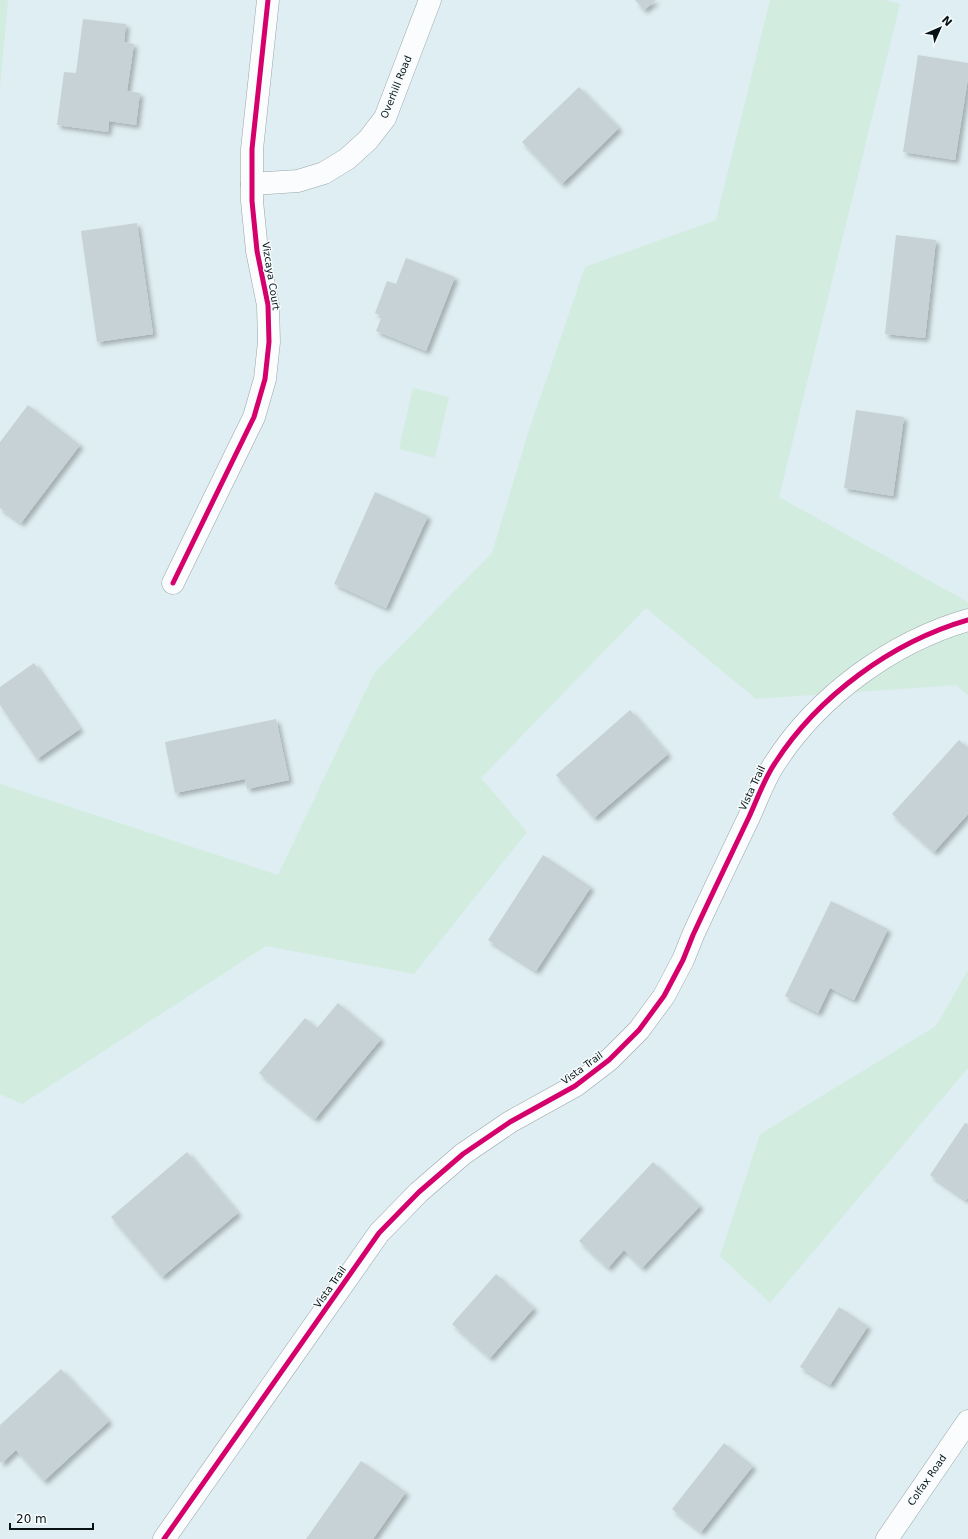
<svg xmlns="http://www.w3.org/2000/svg" width="968" height="1539" font-family="'DejaVu Sans',sans-serif">
	<defs>
		<filter id="shadow"><feDropShadow dx="3.5" dy="3.5" stdDeviation="2" flood-color="#0004"/></filter>
	</defs>
	<rect width="100%" height="100%" fill="#dfeef2"/>
	<g fill="#d2ece0">
		<path d="M0,0H8L0,88Z"/>
		<path d="M770,0H886L900,4L779,497L968,602V695L956,685L756,699L646,608L481,778L527,832L414,974L266,946L22,1104L0,1094V784L278,875L374,673L492,553L529,430L585,267L716,220Z"/>
		<path d="M413,388L449,397L435,458L399,449Z"/>
		<path d="M968,970V1068L770,1303L720,1256L760,1134L936,1026Z"/>
	</g>
	<g fill="#c7d2d7" filter="url(#shadow)">
		<path d="M635,0H656L644,10Z"/>
		<path d="M83,19L126,24L124,42L134,44L127,91L140,93L136,125L109,121L108,132L57,125L64,72L76,73Z"/>
		<path d="M918,55L968,63V78L955,160L903,152Z"/>
		<path d="M579,87L619,128L562,184L522,142Z"/>
		<path d="M137,223L153,334L97,342L81,231Z"/>
		<path d="M896,235L936,240L925,338L885,334Z"/>
		<path d="M406,258L455,277L426,351L376,331L382,316L375,313L387,281L396,284Z"/>
		<path d="M28,405L80,445L21,523L0,508V442Z"/>
		<path d="M856,410L904,417L893,496L844,488Z"/>
		<path d="M375,492L428,516L386,608L334,584Z"/>
		<path d="M34,663L80,729L37,759L0,705V687Z"/>
		<path d="M630,710L668,754L594,818L556,775Z"/>
		<path d="M276,719L289,780L247,789L245,779L175,793L165,742Z"/>
		<path d="M959,740L968,748V814L934,852L892,814Z"/>
		<path d="M543,855L591,887L536,971L488,940Z"/>
		<path d="M831,901L888,929L854,1000L830,988L818,1013L785,996Z"/>
		<path d="M338,1003L381,1039L315,1119L259,1073L305,1018L317,1028Z"/>
		<path d="M965,1123L968,1124V1198L966,1200L930,1175Z"/>
		<path d="M187,1152L238,1213L162,1277L111,1217Z"/>
		<path d="M653,1162L700,1206L642,1268L624,1250L608,1268L579,1241Z"/>
		<path d="M496,1274L534,1308L490,1358L452,1324Z"/>
		<path d="M839,1307L868,1326L830,1385L800,1367Z"/>
		<path d="M61,1369L109,1421L44,1481L16,1450L2,1463L0,1462V1425Z"/>
		<path d="M724,1443L753,1466L701,1532L672,1509Z"/>
		<path d="M361,1461L406,1492L373,1539H306Z"/>
	</g>
	<g fill="none" stroke-linecap="round" stroke-linejoin="round">
		<defs>
			<g id="minor">
				<path d="M252,184L298,181L324,173L347,159L368,140L385,118L430,0"/>
				<path d="M173,583L254,417L265,379L269,342L268,305L257,251L252,201V149L268,0"/>
				<path d="M164,1539L379,1233L419,1192L463,1154L510,1122L575,1086L609,1060L639,1030L664,996L683,960L693,935C711,896 730,857 749,817C757,800 764,779 775,763C818,696 892,642 968,620"/>
			</g>
			<path id="major" d="M887,1539L968,1421"/>
		</defs>
		<use href="#minor" stroke="#99a5a8" stroke-width="23"/>
		<use href="#major" stroke="#99a5a8" stroke-width="23"/>
		<use href="#minor" stroke="#fafcfd" stroke-width="22"/>
		<use href="#major" stroke="#fafcfd" stroke-width="22"/>
		<defs>
			<g id="cycleway">
				<path d="M173,583L254,417L265,379L269,342L268,305L257,251L252,201V149L268,0"/>
				<path d="M164,1539L379,1233L419,1192L463,1154L510,1122L575,1086L609,1060L639,1030L664,996L683,960L693,935C711,896 730,857 749,817C757,800 764,779 775,763C818,696 892,642 968,620"/>
			</g>
		</defs>
		<use href="#cycleway" stroke="#f6fcfd" stroke-width="8"/>
		<use href="#cycleway" stroke="#d6006c" stroke-width="5"/>
	</g>
	<g text-anchor="middle" dominant-baseline="central" stroke-width="3" stroke-linejoin="round" paint-order="stroke">
		<g font-size="10" fill="#091315" stroke="#f6fcfd">
			<text transform="translate(396 87) rotate(-68)">Overhill Road</text>
			<text transform="translate(271 276) rotate(81)">Vizcaya Court</text>
			<text transform="translate(752 788) rotate(-65)">Vista Trail</text>
			<text transform="translate(582 1068) rotate(-36)">Vista Trail</text>
			<text transform="translate(330 1287) rotate(-55)">Vista Trail</text>
			<text transform="translate(927 1480) rotate(-55)">Colfax Road</text>
		</g>
	</g>
	<g transform="translate(940 28) rotate(45)" stroke="#f6fcfd" stroke-width="3" paint-order="stroke">
	<path d="M0-3L7 15L0 10L-7 15Z" fill="#091315"/>
	<text y="-6" font-size="11" font-weight="bold" text-anchor="middle" fill="#091315">N</text>
	</g>
	<path d="M10 1523v6h83v-6" fill="none" stroke="#091315" stroke-width="2"/>
	<text x="16" y="1523" font-size="12" fill="#091315" stroke="#f6fcfd" stroke-width="3" paint-order="stroke">20 m</text>
</svg>
